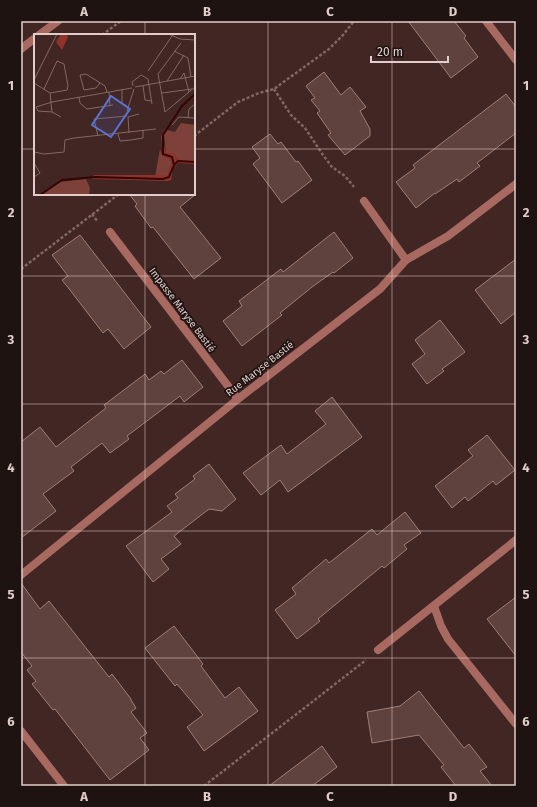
<svg xmlns="http://www.w3.org/2000/svg" width="537" height="807" font-family="'Fira Sans',sans-serif">
	<rect width="100%" height="100%" fill="#412623"/>
	<g fill="#5f413d" stroke="#9f7e79">
		<path d="M408,21H454L466,36L464,38L478,57L451,78Z"/>
		<path d="M324,72L341,95L350,87L366,107L360,111L370,129V136L345,155L328,135L331,133L317,113L320,111L311,100L315,98L306,86Z"/>
		<path d="M506,94L516,107V133L477,163L480,166L459,182L457,179L435,194V193L416,208L396,182L415,168L413,165Z"/>
		<path d="M270,134L278,144L281,142L296,162L298,161L312,180L282,203L253,164L260,158L252,147Z"/>
		<path d="M129,194H196L180,207L221,258L194,279L153,227L151,228L135,206L137,204Z"/>
		<path d="M334,232L353,258L334,273L333,272L312,287L280,313L282,315L242,346L223,321L242,306L239,301L281,269L283,272Z"/>
		<path d="M80,235L151,327L124,349L108,329L103,333L70,290L62,280L68,276L52,255Z"/>
		<path d="M516,259V312L501,324L475,290Z"/>
		<path d="M440,320L465,352L442,369L444,371L427,384L412,364L425,354L415,340Z"/>
		<path d="M182,360L203,387L184,402L180,396L127,436L129,439L110,453L102,443L71,467L74,471L43,494L56,511L21,538V442L40,427L56,447L106,408L104,405L145,374L149,380L161,371L164,374Z"/>
		<path d="M332,397L362,437L288,492L280,480L261,495L243,473L281,445L287,454L326,424L315,411Z"/>
		<path d="M487,435L515,470L496,485L493,481L468,501L465,497L452,508L435,486L473,456L468,450Z"/>
		<path d="M209,464L236,499L222,511L209,509L174,536L181,544L161,559L169,569L153,582L126,546L172,512L167,506L178,498L175,494L195,479L193,476Z"/>
		<path d="M405,512L421,533L404,545L407,549L384,568L382,566L318,619L320,621L297,639L275,610L296,594L292,588L326,559L329,563L372,529L377,535Z"/>
		<path d="M21,583L40,609L49,601L109,677L112,674L131,699V700L136,708L131,712L147,733L140,738L149,750L110,780L55,709L53,710L32,684L36,681L27,670L32,666L21,652Z"/>
		<path d="M516,597V656L487,619Z"/>
		<path d="M174,626L203,664L201,666L225,698L239,687L258,711L204,751L187,727L203,715L177,684L175,686L145,648Z"/>
		<path d="M419,691L464,748L469,744L487,767L480,771L492,786H456L441,767L444,765L419,735L372,743L367,712L400,706Z"/>
		<path d="M322,746L337,767L312,786H269Z"/>
	</g>
	<g fill="none" stroke-linecap="round" stroke-linejoin="round">
		<g stroke="#7e6764" stroke-width="2.5" stroke-dasharray="3 2" stroke-linecap="butt">
			<path d="M102,35L121,21"/>
			<path d="M274,89L291,115L305,128L323,155L332,167L345,176L354,187"/>
			<path d="M194,136L238,102L259,93L274,89L329,49L343,35L354,21"/>
			<path d="M92,214L98,222"/>
			<path d="M21,269L119,194"/>
			<path d="M204,786L366,660"/>
		</g>
		<g stroke="#a86960" stroke-width="8">
			<path d="M486,21L516,60"/>
			<path d="M39,35L58,21"/>
			<path d="M21,49L35,38"/>
			<path d="M364,201L406,260"/>
			<path d="M110,232L238,399"/>
			<path d="M21,575L238,399L380,289L406,260L448,236L516,184"/>
			<path d="M434,606L441,626L448,639L516,724"/>
			<path d="M378,650L516,540"/>
			<path d="M21,731L64,786"/>
		</g>
	</g>
	<path fill="none" stroke="#e1cecb" stroke-width="1" stroke-opacity="0.55" d="M145,21V35M268,21V786M392,21V786M21,149H35M194,149H516M145,194V786M21,276H516M21,404H516M21,531H516M21,658H516"/>
	<g text-anchor="middle" dominant-baseline="central" stroke-width="3.5" stroke-linejoin="round" paint-order="stroke">
		<g font-size="10" fill="#e1cecb" stroke="#1f1311">
			<text transform="translate(182 310) rotate(53)">Impasse Maryse Bastié</text>
			<text transform="translate(260 369) rotate(-38)">Rue Maryse Bastié</text>
		</g>
	</g>
	<g transform="translate(34 34)">
		<rect width="161" height="161" fill="#412623"/>
		<path d="M147,89L161,91V126H145L139,119H132L130,100L133,96L141,98ZM126,115L128,121L138,127L134,141L129,143H121ZM52,145L56,154L55,161H8L26,148Z" fill="#7e4139"/>
		<path d="M27,0H33L34,3L28,16L22,8ZM132,94L129,107L132,119H139L145,126H161V130L144,129L139,134L137,146L134,147L58,145L60,141H134L138,127L128,121V115L127,102Z" fill="#8f342b"/>
		<path fill="none" stroke="#340503" stroke-width="2" d="M140,131L138,123L129,120V101L148,72L161,60M6,161L28,146L61,143L129,145L135,143L140,131L144,127L161,128"/>
		<path fill="none" stroke="#816966" stroke-width="1" d="M135,0L146,5L161,6M147,9L124,40L131,78L161,53M140,17L154,24L157,43M114,37L138,2M146,45L150,39L155,58M0,46L23,0M133,47L150,21M0,49L16,59L33,56L34,52L30,30L23,27L10,55M66,49L62,54L50,56L46,41L52,40L71,52L73,58M99,52L98,48L107,41L114,45L118,70M109,52L111,66L117,67M101,53L161,42M88,55V69L93,72M75,58L76,72M16,59L18,78M128,59L158,55M45,63L46,69L53,75L79,71M93,77L100,55M27,83L18,78L4,77L2,73L18,68L98,54M154,84L155,75L161,70M138,91L145,83L161,84M95,99L94,83L105,80M84,100L86,107L97,106L109,104V96M64,102L60,85L93,82M0,118L10,120L30,118L31,106L40,104L122,95M0,129L6,139L0,143"/>
		<path fill="#5874d4" fill-opacity="0.15" stroke="#5874d4" stroke-width="2" d="M77,62L96,75L77,103L58,91Z"/>
		<rect width="161" height="161" fill="none" stroke="#e1cecb" stroke-width="2"/>
	</g>
	<rect width="537" height="807" fill="none" stroke="#1f1311" stroke-width="44"/>
	<path d="M371 56v6h77v-6" fill="none" stroke="#e1cecb" stroke-width="2"/>
	<text x="377" y="56" font-size="12" fill="#e1cecb" stroke="#1f1311" stroke-width="3" paint-order="stroke">20 m</text>
	<rect x="22" y="22" width="493" height="763" fill="none" stroke="#e1cecb" stroke-width="1.5"/>
	<g font-size="13" text-anchor="middle" font-weight="bold" fill="#e1cecb">
		<text x="84" y="16">A</text>
		<text x="207" y="16">B</text>
		<text x="330" y="16">C</text>
		<text x="453" y="16">D</text>
		<text x="11" y="90">1</text>
		<text x="526" y="90">1</text>
		<text x="11" y="217">2</text>
		<text x="526" y="217">2</text>
		<text x="11" y="344">3</text>
		<text x="526" y="344">3</text>
		<text x="11" y="472">4</text>
		<text x="526" y="472">4</text>
		<text x="11" y="599">5</text>
		<text x="526" y="599">5</text>
		<text x="11" y="726">6</text>
		<text x="526" y="726">6</text>
		<text x="84" y="801">A</text>
		<text x="207" y="801">B</text>
		<text x="330" y="801">C</text>
		<text x="453" y="801">D</text>
	</g>
</svg>
